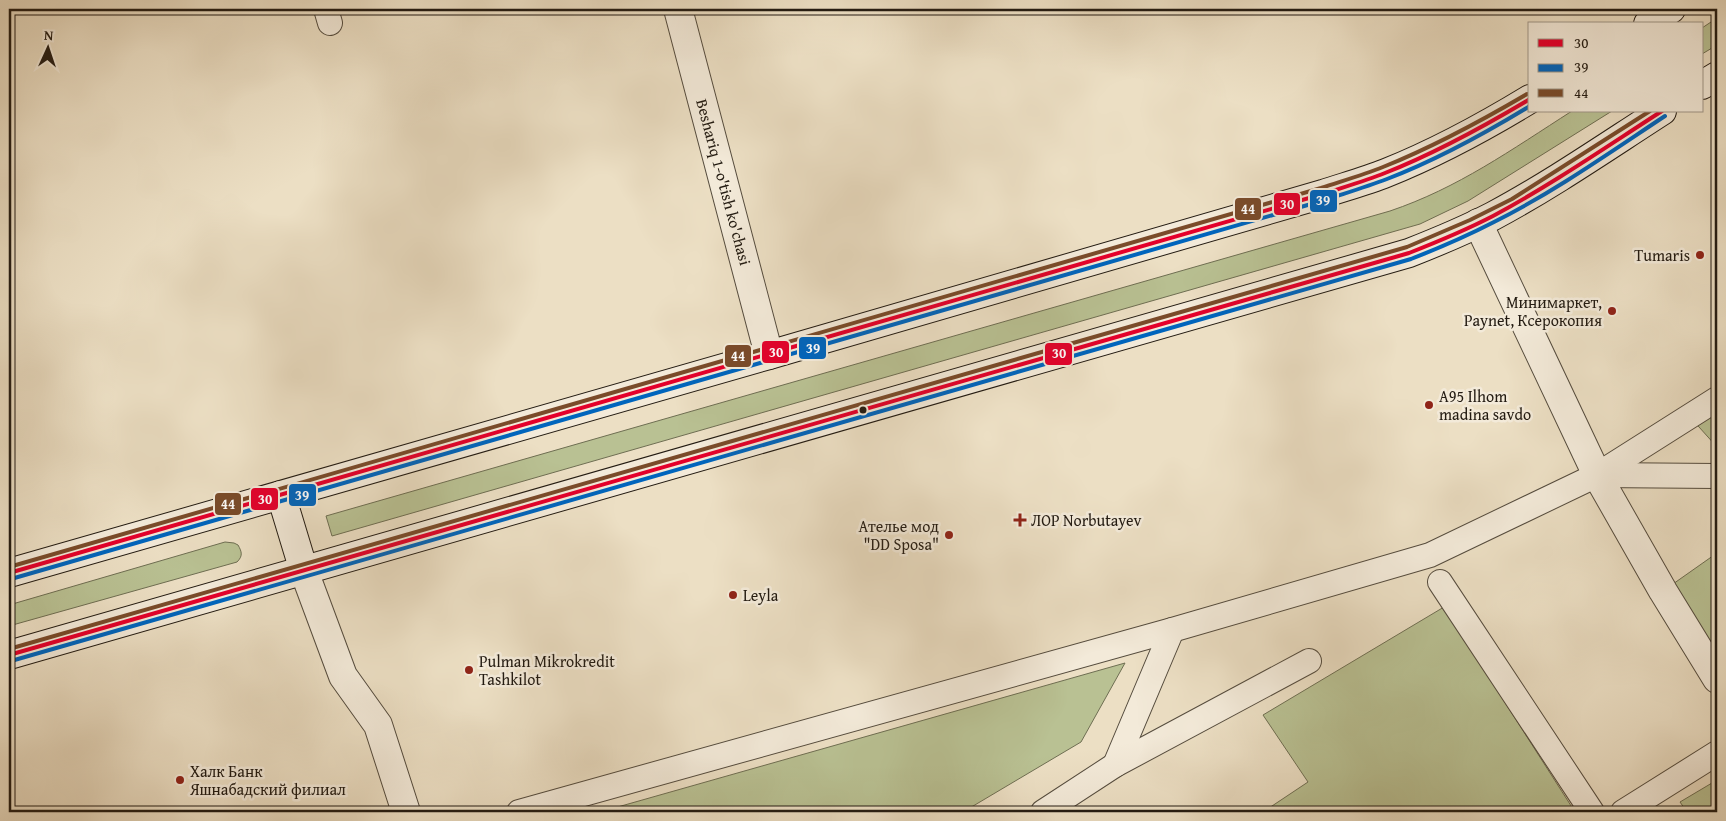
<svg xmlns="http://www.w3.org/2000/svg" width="1726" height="821" font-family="'Gentium Book Plus',serif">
	<rect width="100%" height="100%" fill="#ecdfc4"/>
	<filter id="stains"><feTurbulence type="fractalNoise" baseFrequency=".004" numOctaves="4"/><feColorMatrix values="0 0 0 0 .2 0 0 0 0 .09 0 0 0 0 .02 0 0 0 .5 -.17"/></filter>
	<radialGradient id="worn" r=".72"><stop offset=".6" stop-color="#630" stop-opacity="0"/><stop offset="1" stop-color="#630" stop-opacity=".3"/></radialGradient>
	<g fill="#b9c193" stroke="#6e6e52">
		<path d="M1717,18V45L1702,54V28Z"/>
		<path d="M1572,111H1612L1468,201L1420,224L332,536L326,516L1390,211C1458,188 1511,150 1572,111Z"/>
		<path d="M1717,399V447L1690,417Z"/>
		<path d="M225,542L234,543L238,545C242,552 243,556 237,562L9,626V605Z"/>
		<path d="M1717,553V677L1663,591Z"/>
		<path d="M1444,607L1575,812H1263L1308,782L1263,715Z"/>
		<path d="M1125,663L1081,742L963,812H600Z"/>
		<path d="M1717,780V812H1687L1680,802Z"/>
	</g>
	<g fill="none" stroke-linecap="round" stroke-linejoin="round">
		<defs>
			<g id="lane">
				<path d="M326,9L330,23"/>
				<path d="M1597,475L1717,476"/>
				<path d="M1440,582L1592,812"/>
				<path d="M1115,765L1172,630"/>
				<path d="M519,812L1172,630L1430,555L1597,475L1717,399"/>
				<path d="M1043,812L1115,765L1309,661"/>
				<path d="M1623,812L1717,753"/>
			</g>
			<g id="street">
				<path d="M678,9L769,355"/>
				<path d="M1478,223L1597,475L1663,591L1717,679"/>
				<path d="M304,571L343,676L378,725L406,812"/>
			</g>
			<g id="secondary">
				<path d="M1648,24L1671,9"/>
				<path d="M1702,85L1717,76"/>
				<path d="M281,495L304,571"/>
				<path d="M9,573L769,355L1323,194C1344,187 1366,181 1386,173C1436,153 1484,127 1530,99"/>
				<path d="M9,655L1409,253C1437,242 1466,230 1493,216C1551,185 1606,147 1662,111"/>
			</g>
		</defs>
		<use href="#lane" stroke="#554c3e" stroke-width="26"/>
		<use href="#street" stroke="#554c3e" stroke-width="30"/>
		<use href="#secondary" stroke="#231b12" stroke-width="30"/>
		<use href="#lane" stroke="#f3ead9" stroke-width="24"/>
		<use href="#street" stroke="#f3ead9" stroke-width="28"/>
		<use href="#secondary" stroke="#f3ead9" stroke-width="28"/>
		<defs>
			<g id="bus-1">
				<path d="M9,573L1323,194C1344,187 1365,181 1385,173C1436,153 1483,127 1530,99"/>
				<path d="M9,655L1409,253C1437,242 1466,230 1493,216C1551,185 1606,147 1662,111"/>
			</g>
			<g id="bus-2">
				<path d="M11,579L1325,200C1346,193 1366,187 1387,179C1437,160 1484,134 1530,106"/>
				<path d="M11,661L1411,259C1439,248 1467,236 1494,222C1554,192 1609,153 1665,116"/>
			</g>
			<g id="bus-3">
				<path d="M9,567L1321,188C1342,181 1363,175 1383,167C1433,147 1481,121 1527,94"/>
				<path d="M9,649L1407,247L1470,220L1512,199L1650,111"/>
			</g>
		</defs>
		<use href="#bus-1" stroke="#f3ead9" stroke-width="8"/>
		<use href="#bus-2" stroke="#f3ead9" stroke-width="8"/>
		<use href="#bus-3" stroke="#f3ead9" stroke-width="8"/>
		<use href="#bus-1" stroke="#e4002b" stroke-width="4"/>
		<use href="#bus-2" stroke="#0065bd" stroke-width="4"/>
		<use href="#bus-3" stroke="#7a4b2a" stroke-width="4"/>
	</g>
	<g fill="#8f2418" stroke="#f3ead9" stroke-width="2">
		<circle cx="1700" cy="255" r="5"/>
		<circle cx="1612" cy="311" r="5"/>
		<circle cx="1429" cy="405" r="5"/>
		<path d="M1017.5 512.5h5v5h5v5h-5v5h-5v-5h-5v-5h5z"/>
		<circle cx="949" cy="535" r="5"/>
		<circle cx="733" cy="595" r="5"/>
		<circle cx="469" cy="670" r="5"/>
		<circle cx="180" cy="780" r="5"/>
	</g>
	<circle fill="#231b12" stroke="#f3ead9" stroke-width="2" cx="863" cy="410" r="4.5"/>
	<g text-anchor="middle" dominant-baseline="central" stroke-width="5" stroke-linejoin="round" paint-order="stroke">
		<g font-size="16" fill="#231b12" stroke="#f3ead9">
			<text transform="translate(724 182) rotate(75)">Beshariq 1-o'tish ko'chasi</text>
		</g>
		<g font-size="16" fill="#231b12" stroke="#f3ead9" text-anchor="start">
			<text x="1690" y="255" text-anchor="end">Tumaris</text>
			<text x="1602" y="302" text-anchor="end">Минимаркет,<tspan x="1602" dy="18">Paynet, Ксерокопия</tspan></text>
			<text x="1439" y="396">A95 Ilhom<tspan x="1439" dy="18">madina savdo</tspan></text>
			<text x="1031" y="520">ЛОР Norbutayev</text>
			<text x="939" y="526" text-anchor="end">Ателье мод<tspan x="939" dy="18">"DD Sposa"</tspan></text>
			<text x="743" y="595">Leyla</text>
			<text x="479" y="661">Pulman Mikrokredit<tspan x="479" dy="18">Tashkilot</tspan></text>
			<text x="190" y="771">Халк Банк<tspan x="190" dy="18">Яшнабадский филиал</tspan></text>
		</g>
	</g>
	<g stroke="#f3ead9" stroke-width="2">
		<rect x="1309" y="189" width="29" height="24" rx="5" fill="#0065bd"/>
		<rect x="1273" y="192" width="28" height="24" rx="5" fill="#e4002b"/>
		<rect x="1234" y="197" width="28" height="24" rx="5" fill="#7a4b2a"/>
		<rect x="798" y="336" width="29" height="24" rx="5" fill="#0065bd"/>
		<rect x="761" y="340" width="29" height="24" rx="5" fill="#e4002b"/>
		<rect x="1044" y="342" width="29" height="24" rx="5" fill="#e4002b"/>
		<rect x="724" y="344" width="28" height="24" rx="5" fill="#7a4b2a"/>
		<rect x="288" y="483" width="29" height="24" rx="5" fill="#0065bd"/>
		<rect x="250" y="487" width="29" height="24" rx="5" fill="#e4002b"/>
		<rect x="214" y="492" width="28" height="24" rx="5" fill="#7a4b2a"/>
	</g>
	<g font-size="14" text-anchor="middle" font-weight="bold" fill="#fff">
		<text x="1323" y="205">39</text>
		<text x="1287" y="209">30</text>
		<text x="1248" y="214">44</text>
		<text x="813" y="353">39</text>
		<text x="776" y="357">30</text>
		<text x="1059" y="358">30</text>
		<text x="738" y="361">44</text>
		<text x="302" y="500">39</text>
		<text x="265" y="504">30</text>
		<text x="228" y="509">44</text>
	</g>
	<rect width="1726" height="821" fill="none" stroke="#ecdfc4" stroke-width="30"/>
	<rect x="10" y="10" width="1706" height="801" fill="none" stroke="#231b12" stroke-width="2.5"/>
	<rect x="15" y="15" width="1696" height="791" fill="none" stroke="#231b12"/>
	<rect x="1528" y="22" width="175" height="90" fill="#f3ead9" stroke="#a09789"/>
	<rect x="1538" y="39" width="25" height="8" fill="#e4002b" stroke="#a09789"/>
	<text x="1574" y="48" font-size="15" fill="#231b12">30</text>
	<rect x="1538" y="64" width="25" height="8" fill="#0065bd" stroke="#a09789"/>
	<text x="1574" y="72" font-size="15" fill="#231b12">39</text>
	<rect x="1538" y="89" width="25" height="8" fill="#7a4b2a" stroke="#a09789"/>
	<text x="1574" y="98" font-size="15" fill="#231b12">44</text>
	<g transform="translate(48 48) rotate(3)" stroke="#f3ead9" stroke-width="4" paint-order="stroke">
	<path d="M0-4L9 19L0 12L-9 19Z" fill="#231b12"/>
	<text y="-8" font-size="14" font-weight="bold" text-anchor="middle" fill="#231b12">N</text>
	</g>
	<rect width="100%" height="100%" filter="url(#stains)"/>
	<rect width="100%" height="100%" fill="url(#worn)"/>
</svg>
